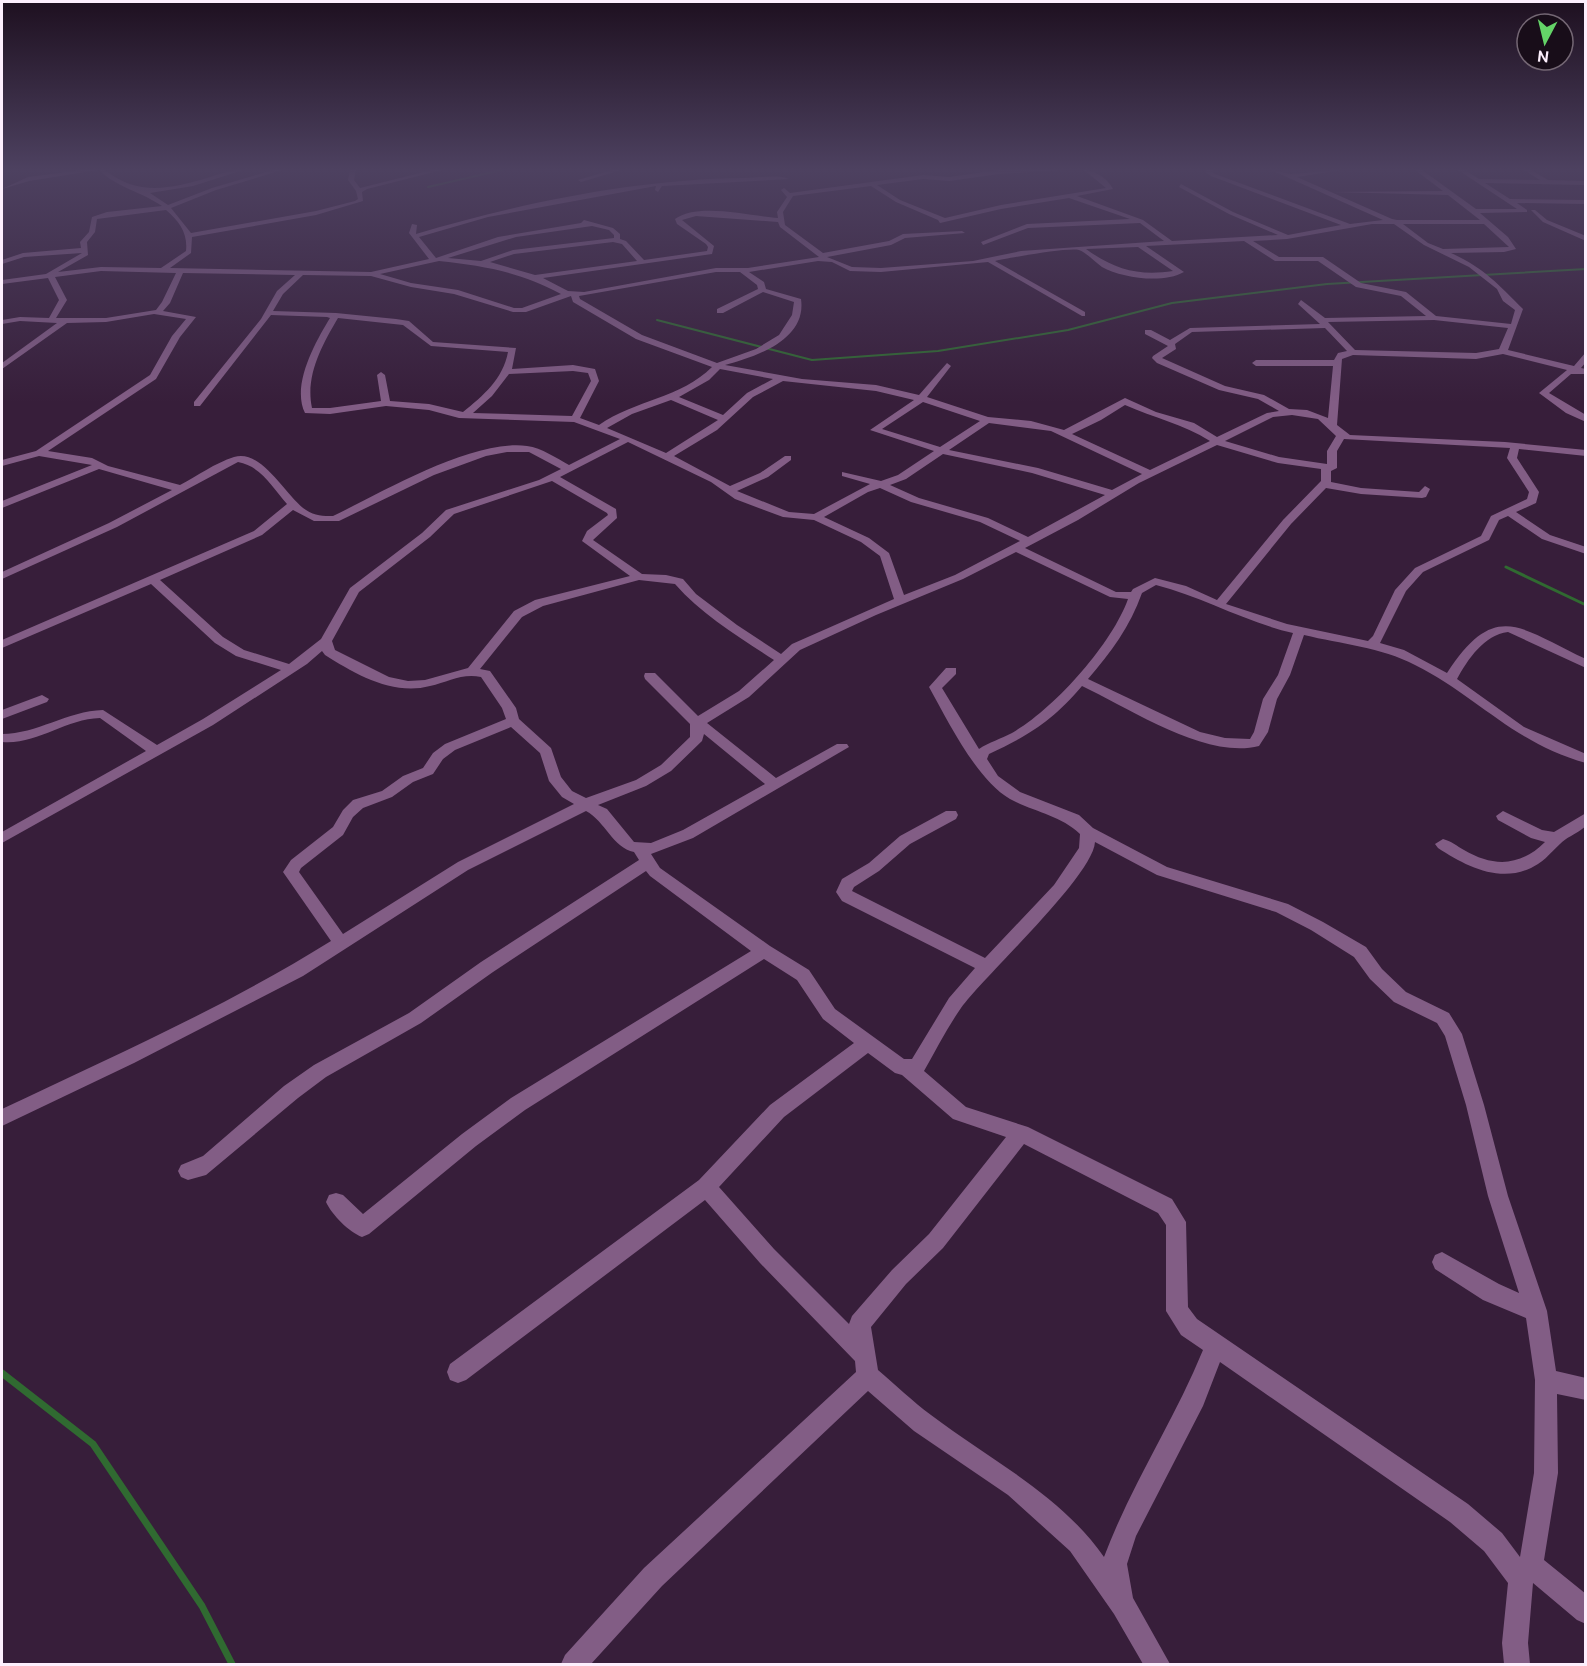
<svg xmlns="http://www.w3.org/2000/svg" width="1587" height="1666" font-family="Ubuntu,sans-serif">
	<rect width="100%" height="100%" fill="#371e3a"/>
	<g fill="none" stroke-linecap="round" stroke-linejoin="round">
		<g stroke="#306a31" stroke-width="2">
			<path d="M428,187L502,170"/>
			<path d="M657,320L812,360L938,351L1068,330L1172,303L1327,284L1586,269"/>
		</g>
		<path stroke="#306a31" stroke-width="3" d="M1506,567L1586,605"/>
		<path stroke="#306a31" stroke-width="7" d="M2,1373L93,1444L202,1606L232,1664"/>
		<g fill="#825d85" fill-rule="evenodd">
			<path d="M82,170H98L29,181L2,189L28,177Z"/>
			<path d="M99,170H105C137,196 170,189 207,178C219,174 230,170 243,170L193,186L150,193L168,205L212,188L273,170H282L216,190L171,208L191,233L316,211L355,201L358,199L356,191L348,180L350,170H356L354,180L360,188L432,170H442L367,189L362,192L363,201L316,215L192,237L191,253L170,268L371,272L429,259L409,233L412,224L417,225L416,234C520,203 636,179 744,178C757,178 778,174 789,179L662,186L658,192L655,190L656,186L488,217L419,237L436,258L498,237L581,223L584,220L613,228L620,234V239L626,241L644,260L707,251L708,247L706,244L677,224L675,219C697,202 751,216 778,218L777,212L787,197L781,190L784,188L790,193L923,175L949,177L999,170H1062L999,174L949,181L923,179L877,185L900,200L945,218L1001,205L1106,188L1084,170C1095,170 1108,179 1113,189L1077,196L1143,220L1172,241L1278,235L1229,214L1179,187L1181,184L1233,212L1288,235L1341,225L1211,176L1205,172L1207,170H1213L1212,172L1215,174L1350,224L1383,220L1271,170L1291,174L1341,170L1297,177L1392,219L1397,220H1480L1448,195L1333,192L1443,191L1415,170H1422L1476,209H1517L1458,170H1465L1479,179L1540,180L1524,170H1531L1548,180L1586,181V185L1485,183L1510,199L1586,200V204L1517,203L1527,210V212L1480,213L1508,237L1516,249L1504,252L1451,253C1483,267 1499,285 1523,309L1508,350L1574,366L1586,352V362L1581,368L1586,369V374H1571L1549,393L1586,415V422L1566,413L1539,393L1567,370L1503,354L1476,359L1353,355L1342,359L1337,425L1350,435L1505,442L1586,450V456L1519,449L1517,458L1539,492L1536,503L1516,512L1550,535L1586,547V554L1542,539L1508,516L1499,520L1489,540L1423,572L1406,591L1380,643L1404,650L1447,673C1496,598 1521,629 1586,659V668L1508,632C1484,635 1468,659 1457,679L1524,727L1586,754V763C1515,744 1477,696 1415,665C1381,647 1341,644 1304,635L1290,675L1277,699L1268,732L1259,746C1206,760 1129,708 1082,686C1053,720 1030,735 989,754L987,759L998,776L1020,792L1079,815L1093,828L1167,867L1288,904L1323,922L1366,947L1382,969L1406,992L1449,1013L1462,1034L1484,1105L1508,1196L1547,1311L1556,1371L1586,1378V1400L1557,1394L1558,1473L1544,1560L1586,1594V1624L1577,1620L1533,1583L1528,1643L1530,1664H1504L1502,1643L1508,1583L1484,1551L1450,1522L1220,1362L1203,1406L1136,1536L1127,1564L1133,1598L1170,1664H1143L1114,1614L1070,1551L1008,1495L914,1431L868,1391L662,1586L591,1664H561L565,1655L644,1568L856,1372L855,1361L760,1263L705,1200L466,1380L458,1383L450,1380L447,1372L450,1364L699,1180L770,1105L854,1043L823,1019L797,980L764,959L525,1110L476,1146L369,1234L362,1237C349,1232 332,1215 326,1202L329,1195L336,1193L343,1195L363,1214L462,1134L511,1098L751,951L650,876L646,871L493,972L421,1023L326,1077L298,1098L206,1175L188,1180L181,1177L178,1171L181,1165L203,1156L284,1086L314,1065L409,1013L481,962L639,860L634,852C613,848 605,821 586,811L468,870L303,976L134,1063L2,1126V1109C112,1057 227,1006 331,941L283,872L291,860L333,827L343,810L353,800L382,791L403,776L423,768L433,753L445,744L506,719L502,708L481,677C462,673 448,682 430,686C393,696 355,674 325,655L322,651L307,664L213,725L2,843V832L146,751L100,718C65,719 37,745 2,742V734C37,734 67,711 103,710L157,745L203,719L281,670L236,656L215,643L151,584L2,648V640L254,531L287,504C273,488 261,466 238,462L117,527L2,579V572L109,523L172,490L99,469L2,508V501L92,465L39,456L2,466V460L36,451L150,375L172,336L186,319L154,314L106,322L67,323L2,369V363L57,323L20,321L2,324V320L20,317L49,318L59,300L48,278L2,284V280L46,274L82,253L24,257L2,264V260L23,253L81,248L80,242L89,232L92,217L107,212L162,206C142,192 116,187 99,170ZM871,186L896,202L938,220L940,223L1001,209L1069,198L1130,219L1027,224L981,242L983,245L1028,228L1140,223L1164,241L1021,251L973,261L881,268L852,267L827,257L891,245L905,238L965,233L962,231L903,234L889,241L823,253L785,225L783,212L793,196ZM166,210C179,221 188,233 186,251L161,268L101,267L58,272L88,255L87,242L95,232L97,219ZM696,216L778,222L780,227L819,257L748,268H716L584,292L568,291L543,278L712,254L714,246L682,220ZM1372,224H1394L1424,245L1469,267L1497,289L1503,301L1515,310L1511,324L1436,316L1406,292L1361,283L1323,257H1279L1253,241L1287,239ZM1403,224H1484L1509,247L1443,249L1428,243ZM592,226L609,230L614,235V238L513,250L481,261L448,258L516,237ZM1244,241L1275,261H1318L1356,287L1401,296L1426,316L1325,318L1301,300L1298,304L1320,324L1190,328L1170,340L1151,330H1145V334L1168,346L1153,356L1152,358L1157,363L1219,390L1258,399L1279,411L1267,413L1217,437L1194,423L1156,412L1125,398L1064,430L1031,421L988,417L927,397L951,366L947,363L919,395L876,385L802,379L725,365C755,357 807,340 801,299L766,289L764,282L749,272L818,261L832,262L850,271L881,272L988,262L1082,316H1085V312L995,261C1009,258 1068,247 1079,250C1087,253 1095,262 1102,267C1122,278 1163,284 1184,272L1146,246ZM613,242L622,244L637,261L535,275L490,262L514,254ZM1138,247L1173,271C1139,276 1115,270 1086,249ZM439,261C485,266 520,272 561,294L522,308H514L458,290L411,283L380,274ZM101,271L176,273L162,302L156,310L106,318H56L67,300L55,277ZM716,272H740L757,285L758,289L717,309V313H723L763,292L794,302L792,315L779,335L756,349L717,363L642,335L580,299L579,296ZM183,273L295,275L277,291L261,319L194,402V406H200L271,315L327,317L330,318C316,341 291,385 305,413L330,414L386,406L429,410L459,418L574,422L620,439L569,465C556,458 542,448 527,446C472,439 383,492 333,516C323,516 315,516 306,510C286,497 262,448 234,457C215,463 197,476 180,485L108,466L92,458L48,451L156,379L180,337L196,317L163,311L170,303ZM303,275L371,276L411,287L454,294L513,312H526L571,296L573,302L636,339L712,367C681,398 635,400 599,425L580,418L599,381L595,369L573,365L512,369L516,348L433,342L409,321L396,319L336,313L273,311L283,294ZM338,318L403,325L431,346L508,352C503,379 483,396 463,412L429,404L390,401L385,375L381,372L377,375L381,401L330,408H312C305,376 322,345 338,318ZM1434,320L1508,328L1499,349L1476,353L1355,350L1328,322ZM1325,328L1347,351L1338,353L1334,360H1256L1252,363L1256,366H1333L1328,418L1307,410L1289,409L1264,395L1225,386L1162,358L1176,349L1175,344L1192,332ZM720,369L773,379L747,393L723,415L679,397L709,380ZM573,371L588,373L591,381L572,416L473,413L492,396L509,374ZM783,381L876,391L914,400L870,430L934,451L898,475L881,481L842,472V476L870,484L814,514L789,512L737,491L768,477L791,460V456H785L760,473L730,486L674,456L717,430L753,397ZM671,400L718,420L666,453L607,428L632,414ZM923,402L980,421L940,447L882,429ZM1125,405C1154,418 1183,424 1210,441L1150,470L1072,434L1101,420ZM1292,415L1318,419L1336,436L1327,451V464L1279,457L1225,441L1273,417ZM989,423L1051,431L1142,474L1112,490L1038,468L949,450ZM1344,439L1510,448L1507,458L1529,492L1527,499L1491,516L1481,536L1415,568L1395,590L1373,636L1368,641L1287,624L1226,604L1291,524L1326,488L1361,494L1422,498L1426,497L1430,489L1425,486L1419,492L1361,488L1331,482V471L1337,468V451ZM628,442L711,482L735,499L783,517L814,520L861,542L880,556L894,599L792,644L781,654L737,625L696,594L683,579L666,575L642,574L593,540L617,518L616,509L560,477ZM1217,445L1278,463L1321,469V481L1283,520L1217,600L1186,586L1155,578L1133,589L1131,592H1116L1025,548L1078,520L1139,483ZM507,452H529L561,469L539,480L446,510L422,533L350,588L321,639L289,664L244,650L223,637L160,580L262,535L293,510L314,521H339L434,475L486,456ZM943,454L1032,473L1105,495L1028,537L988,518L919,498L890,485L906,479ZM552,481L607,513L608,515L587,531L582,541L630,576L535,600L514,611L468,668L425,680L408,681L389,677L335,650L332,641L359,592L430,537L454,514ZM880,488L911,502L980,522L1020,541L955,575L904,595L889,553L869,538L824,517L868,492ZM1016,552L1110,597L1128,599C1112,644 1054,709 1012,733C1001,739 989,742 979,749L942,688L956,674V668H946L929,687C948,721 976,779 1010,799C1034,812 1060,815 1080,834L1079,848L1054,885L985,958L852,891L854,887L879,871L910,844L956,819L958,815L956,811H946L900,836L869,863L842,879L836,892L842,901L975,968L949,998L912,1059H904L835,1009L809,970L770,946L660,868L651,854L693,838L849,747L847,744H837L776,778L707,723L749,697L800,650L876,615L963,579ZM639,580L675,584C702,615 739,637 774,660L739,691L698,716L655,673H645L644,676L645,679L690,724V737L661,765L636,780L586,798L572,791L561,777L551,748L519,719L516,708L490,671L480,669L522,617L543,606ZM1156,585C1203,597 1245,622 1293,633L1278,675L1263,699L1254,732L1250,739L1225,738L1200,732L1088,679C1111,652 1130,627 1142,593ZM511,727L540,753L549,781L562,797L574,804L458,862L343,934L299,872L301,868L343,835L353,817L363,808L392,797L413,782L433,774L443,759L455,750ZM704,734L765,784L683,830L651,843L634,842L607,809L598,805L646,786L671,771L702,741ZM1095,842L1157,875L1276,912L1311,930L1354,957L1370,979L1394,1002L1437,1023L1445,1036L1466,1105L1488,1196L1519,1293L1499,1284L1442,1252L1435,1255L1432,1262L1435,1269L1483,1300L1526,1318L1535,1380L1534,1473L1520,1557L1502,1533L1468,1504L1197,1319L1188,1307L1186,1222L1172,1199L1028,1127L966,1107L924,1071C936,1050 947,1028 961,1008C986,974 1093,876 1095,842ZM868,1053L895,1073L902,1075L953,1119L1006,1137L929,1234L892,1270L852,1316L849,1324L774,1249L719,1187L784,1117ZM1024,1144L1158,1213L1166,1225V1311L1181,1335L1203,1350C1174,1421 1131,1485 1104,1557C1060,1494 990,1460 931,1415C912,1401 896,1385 878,1370L871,1327L906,1284L943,1248Z"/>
			<path d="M612,170H621L581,182L578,180Z"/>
			<path d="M1531,210H1535L1547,220L1586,236V241L1543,222Z"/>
			<path d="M42,695L49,699L47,702L2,719V710Z"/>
			<path d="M1503,811L1542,830L1554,832L1586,813V826C1579,832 1572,835 1566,839C1556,846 1549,857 1538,864C1504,886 1467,867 1438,848L1435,844L1443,839C1451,841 1457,846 1464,850C1493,867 1520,867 1545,842L1531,838L1498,820L1496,816Z"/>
		</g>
	</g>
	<linearGradient id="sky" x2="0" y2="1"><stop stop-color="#1e1020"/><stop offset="0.42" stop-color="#4d4160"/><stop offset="1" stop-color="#4d4160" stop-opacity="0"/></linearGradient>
	<rect width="1587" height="403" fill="url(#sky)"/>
	<rect width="1587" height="1666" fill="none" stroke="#fdeffd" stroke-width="6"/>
	<g transform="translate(1545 42) rotate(187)"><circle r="28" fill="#180d19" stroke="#746774" stroke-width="1.5"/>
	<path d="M0-4.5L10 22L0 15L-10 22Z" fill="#64d468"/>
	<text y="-9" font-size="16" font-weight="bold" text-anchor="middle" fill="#fdeffd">N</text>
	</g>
</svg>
